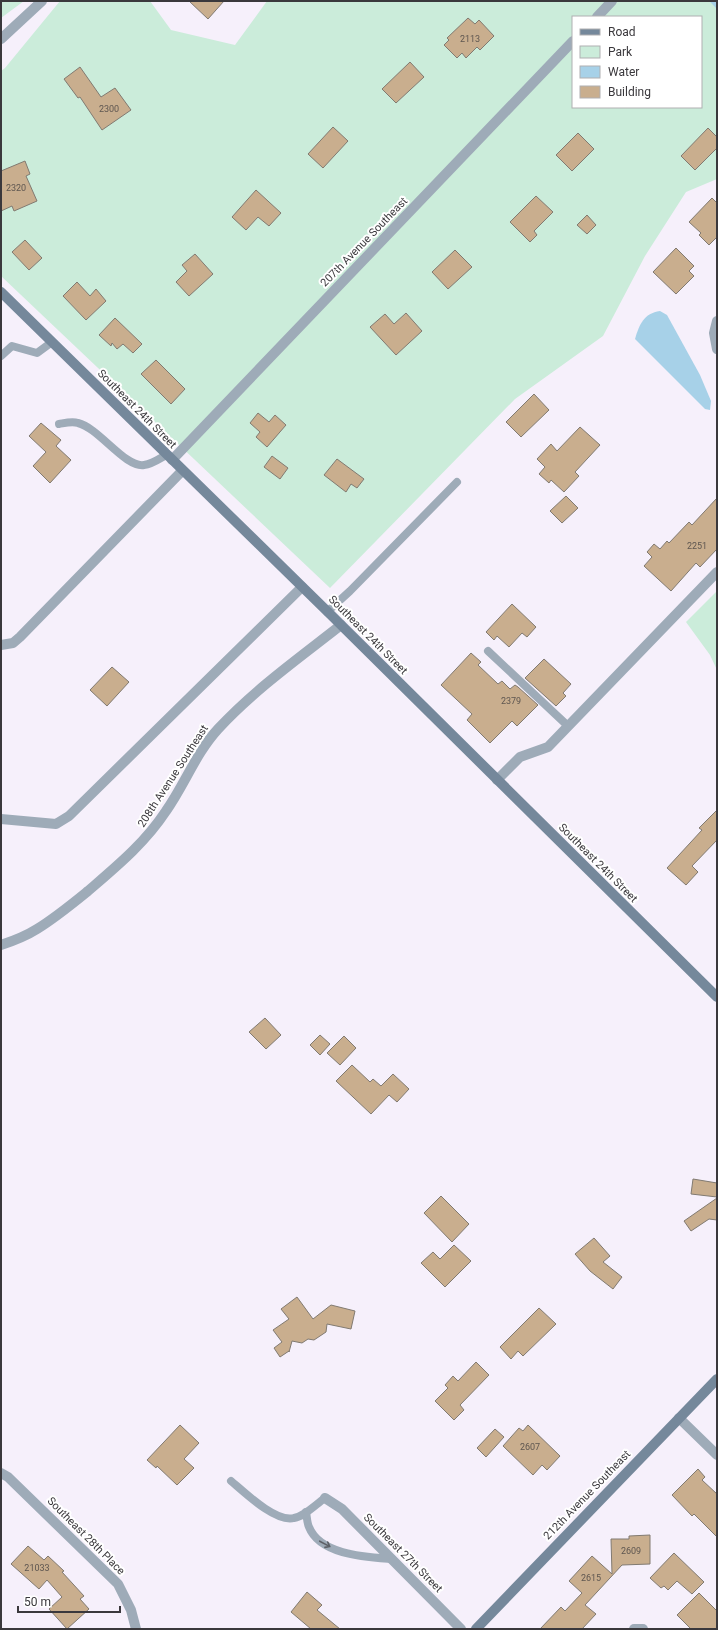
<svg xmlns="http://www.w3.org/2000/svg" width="718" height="1630" font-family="Roboto,sans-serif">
	<rect width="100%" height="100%" fill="#f6f0fb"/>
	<g fill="#cbecda" fill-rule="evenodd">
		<path d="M1,1H24L1,18Z"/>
		<path d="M60,1H150L171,30L235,45L267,1H717V179L686,192L645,256L603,336L515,399L330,588L1,276V71L5,68ZM573,17H701V107H573Z"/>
		<path d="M717,591V670L710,655L686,622Z"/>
	</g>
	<path fill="#a7d1e8" d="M660,311L667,315L700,375L711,401L710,410L705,409L635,339C639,325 644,313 660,311Z"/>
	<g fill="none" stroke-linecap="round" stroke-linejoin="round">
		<path stroke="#a7d1e8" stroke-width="4" d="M712,1L717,6"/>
	</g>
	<g fill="#c9ae8e" stroke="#817a71">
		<path d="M189,1H224L208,19Z"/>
		<path d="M468,18L475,24L479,20L494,36L480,50L477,47L466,58L462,53L457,58L444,45L449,40L447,38Z"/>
		<path d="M410,62L424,77L396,103L382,89Z"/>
		<path d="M80,67L101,97L115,88L131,110L102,130L80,97L78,98L64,79Z"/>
		<path d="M333,127L348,141L323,168L308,154Z"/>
		<path d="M708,128L717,137V148L695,170L681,156Z"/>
		<path d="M578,133L594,149L572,171L556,155Z"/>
		<path d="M25,161L30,174L26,176L37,201L14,211L12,206L1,211V171Z"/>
		<path d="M256,190L281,213L269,226L258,217L246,230L232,217Z"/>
		<path d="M536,196L553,212L534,231L537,235L530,242L510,222Z"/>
		<path d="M712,198L717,203V237L709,245L699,235L701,233L689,222Z"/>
		<path d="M587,215L596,225L587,234L577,225Z"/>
		<path d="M25,240L42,258L29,270L12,252Z"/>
		<path d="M676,248L694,266L689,271L694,276L676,294L653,272Z"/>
		<path d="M455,250L472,267L448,289L432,272Z"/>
		<path d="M195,254L213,274L189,296L176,282L187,271L182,265Z"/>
		<path d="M77,282L90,296L96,289L106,301L86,320L63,296Z"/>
		<path d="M406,313L422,331L396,355L370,327L385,314L394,324Z"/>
		<path d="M115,318L142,344L133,353L123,344L117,349L112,343L111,346L99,335Z"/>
		<path d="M156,360L185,389L171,404L141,374Z"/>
		<path d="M534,394L549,410L521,437L506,422Z"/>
		<path d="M258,413L269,422L275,415L286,425L267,447L256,437L260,432L250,423Z"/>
		<path d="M41,423L61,440L56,446L71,460L50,483L33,466L46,452L29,436Z"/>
		<path d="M580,427L600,445L575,472L579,476L564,492L551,480L549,483L539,474L545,467L537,459L551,444L557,451Z"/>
		<path d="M272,456L288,468L280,479L264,467Z"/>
		<path d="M337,459L364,479L357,488L351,484L346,492L324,475Z"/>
		<path d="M566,496L578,508L562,523L550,511Z"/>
		<path d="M717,498V549L700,567L696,563L671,591L644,566L652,557L647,552L654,544L660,549L667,541L669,543L689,522L692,525Z"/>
		<path d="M512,604L536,627L527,637L522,633L509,647L497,636L494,640L486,632Z"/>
		<path d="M471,653L481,662L478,665L498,684L502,681L510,689L515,685L518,687L538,705L517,726L512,721L490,743L467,720L472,714L441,685Z"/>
		<path d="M544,659L571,684L563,693L566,696L556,706L525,678Z"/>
		<path d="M112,667L129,682L107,706L90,690Z"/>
		<path d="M717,810V840L692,866L698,872L686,885L667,868L702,830L699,828Z"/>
		<path d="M265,1018L281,1035L266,1049L249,1032Z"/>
		<path d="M320,1035L330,1044L320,1055L310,1045Z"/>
		<path d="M344,1036L356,1048L340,1065L327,1053Z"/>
		<path d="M352,1065L370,1082L373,1079L381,1086L393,1074L409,1089L397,1102L389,1095L371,1114L336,1081Z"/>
		<path d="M693,1179L717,1183V1197L691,1194Z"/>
		<path d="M441,1196L469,1224L452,1242L424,1213Z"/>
		<path d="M717,1198V1220L709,1219L691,1231L684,1221Z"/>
		<path d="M594,1238L610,1256L603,1262L622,1277L613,1289L590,1271L575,1254Z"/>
		<path d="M454,1245L471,1261L445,1287L421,1263L433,1252L440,1259Z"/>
		<path d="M297,1297L313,1319L331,1305L355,1311L351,1329L327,1324L326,1332L314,1340L308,1339L302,1343L292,1341L289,1352V1351L280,1357L274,1348L282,1342L273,1330L289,1319L281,1309Z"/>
		<path d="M539,1308L556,1324L523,1356L518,1351L511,1359L500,1347Z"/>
		<path d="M476,1362L489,1375L460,1405L464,1410L454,1420L435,1401L448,1388L445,1385L453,1376L458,1381Z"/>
		<path d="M180,1425L199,1443L184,1459L194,1468L177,1485L157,1466L156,1468L147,1460Z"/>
		<path d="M528,1425L560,1456L547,1470L542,1465L533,1475L503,1446L519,1428L523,1431Z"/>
		<path d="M495,1429L504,1437L486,1457L477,1448Z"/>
		<path d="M698,1469L705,1477L702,1480L717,1494V1537L694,1514L692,1516L672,1495Z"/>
		<path d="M650,1535V1564L622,1565L585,1605L596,1614L582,1629H540L561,1607L565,1611L582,1593L569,1581L592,1556L612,1574L611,1539H629V1536Z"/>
		<path d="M28,1546L44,1560L48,1556L64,1571L62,1572L84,1596L80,1599L89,1609L67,1629L49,1609L62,1597L47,1580L39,1589L11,1564Z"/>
		<path d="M674,1553L704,1582L692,1594L677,1581L668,1590L664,1586L661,1588L650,1578Z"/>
		<path d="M307,1592L322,1605L317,1610L340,1629H311L291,1612Z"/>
		<path d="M699,1593L717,1611V1629H691L677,1615Z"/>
	</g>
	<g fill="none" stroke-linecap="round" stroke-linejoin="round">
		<g stroke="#9eabb8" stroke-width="8">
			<path d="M1,356L12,346L37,353L52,342"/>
			<path d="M59,424C65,423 72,421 78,423C99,428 125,468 144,465C152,464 159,459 166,455"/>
			<path d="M327,612L350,591L457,482"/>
			<path d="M488,651L568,726"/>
			<path d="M231,1481C244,1492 276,1523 294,1518C305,1516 315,1505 325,1498"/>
			<path d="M306,1512C307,1517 307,1523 309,1527C320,1555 366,1557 392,1559"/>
		</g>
		<g stroke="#9eabb8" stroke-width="10">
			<path d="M597,17L612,1"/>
			<path d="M1,39L42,1"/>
			<path d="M717,321L714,333L717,349"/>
			<path d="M172,460L573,41"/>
			<path d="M1,645L13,643L20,637L182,471"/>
			<path d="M497,780L520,757L548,747L717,572"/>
			<path d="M1,819L56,824L69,816L302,587"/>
			<path d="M1,945C13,941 26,936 37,929C55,918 72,904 88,891C117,866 145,843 166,811C185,784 196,753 218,729C254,690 299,658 341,625"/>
			<path d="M679,1418L717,1455"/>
			<path d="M1,1473L8,1477L118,1584L131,1610L136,1629"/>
			<path d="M325,1498L342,1509L461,1629"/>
			<path d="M634,1629H643"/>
		</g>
		<g stroke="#75889b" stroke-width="10">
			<path d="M1,292L330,614L717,997"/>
			<path d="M476,1629L717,1379"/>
		</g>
	</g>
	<defs><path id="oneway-shaft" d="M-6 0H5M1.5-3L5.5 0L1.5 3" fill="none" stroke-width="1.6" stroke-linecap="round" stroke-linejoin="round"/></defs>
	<use stroke="#5d6067" href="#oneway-shaft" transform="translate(325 1544) rotate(28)"/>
	<g text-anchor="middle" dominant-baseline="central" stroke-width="4" stroke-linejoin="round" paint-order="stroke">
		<g font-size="9" fill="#5e5650">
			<text x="470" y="39">2113</text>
			<text x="109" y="109">2300</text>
			<text x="16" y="188">2320</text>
			<text x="697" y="546">2251</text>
			<text x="511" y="701">2379</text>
			<text x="530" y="1447">2607</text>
			<text x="631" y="1551">2609</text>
			<text x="37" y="1568">21033</text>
			<text x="591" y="1578">2615</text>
		</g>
		<g font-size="11" fill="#3a383c" stroke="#fff">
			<text transform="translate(364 242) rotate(-46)">207th Avenue Southeast</text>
			<text transform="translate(137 409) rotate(45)">Southeast 24th Street</text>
			<text transform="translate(368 635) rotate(45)">Southeast 24th Street</text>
			<text transform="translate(173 776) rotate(-57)">208th Avenue Southeast</text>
			<text transform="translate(598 863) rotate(45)">Southeast 24th Street</text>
			<text transform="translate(587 1495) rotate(-46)">212th Avenue Southeast</text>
			<text transform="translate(86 1536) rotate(45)">Southeast 28th Place</text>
			<text transform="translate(403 1553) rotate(45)">Southeast 27th Street</text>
		</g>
	</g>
	<rect width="718" height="1630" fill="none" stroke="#3a383c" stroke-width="4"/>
	<rect x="572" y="16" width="130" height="92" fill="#ffffff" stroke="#b0afb1"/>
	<rect x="580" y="29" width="20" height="6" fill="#75889b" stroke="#b0afb1"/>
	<text x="608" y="36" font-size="12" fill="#3a383c">Road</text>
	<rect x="580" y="46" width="20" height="12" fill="#cbecda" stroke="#b0afb1"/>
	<text x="608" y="56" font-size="12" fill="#3a383c">Park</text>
	<rect x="580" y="66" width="20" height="12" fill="#a7d1e8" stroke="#b0afb1"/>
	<text x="608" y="76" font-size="12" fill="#3a383c">Water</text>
	<rect x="580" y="86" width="20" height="12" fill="#c9ae8e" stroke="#b0afb1"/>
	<text x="608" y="96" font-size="12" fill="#3a383c">Building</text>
	<path d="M18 1606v6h102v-6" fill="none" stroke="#3a383c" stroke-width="2"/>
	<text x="24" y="1606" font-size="12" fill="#3a383c" stroke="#ffffff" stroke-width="3" paint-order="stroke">50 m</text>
</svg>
